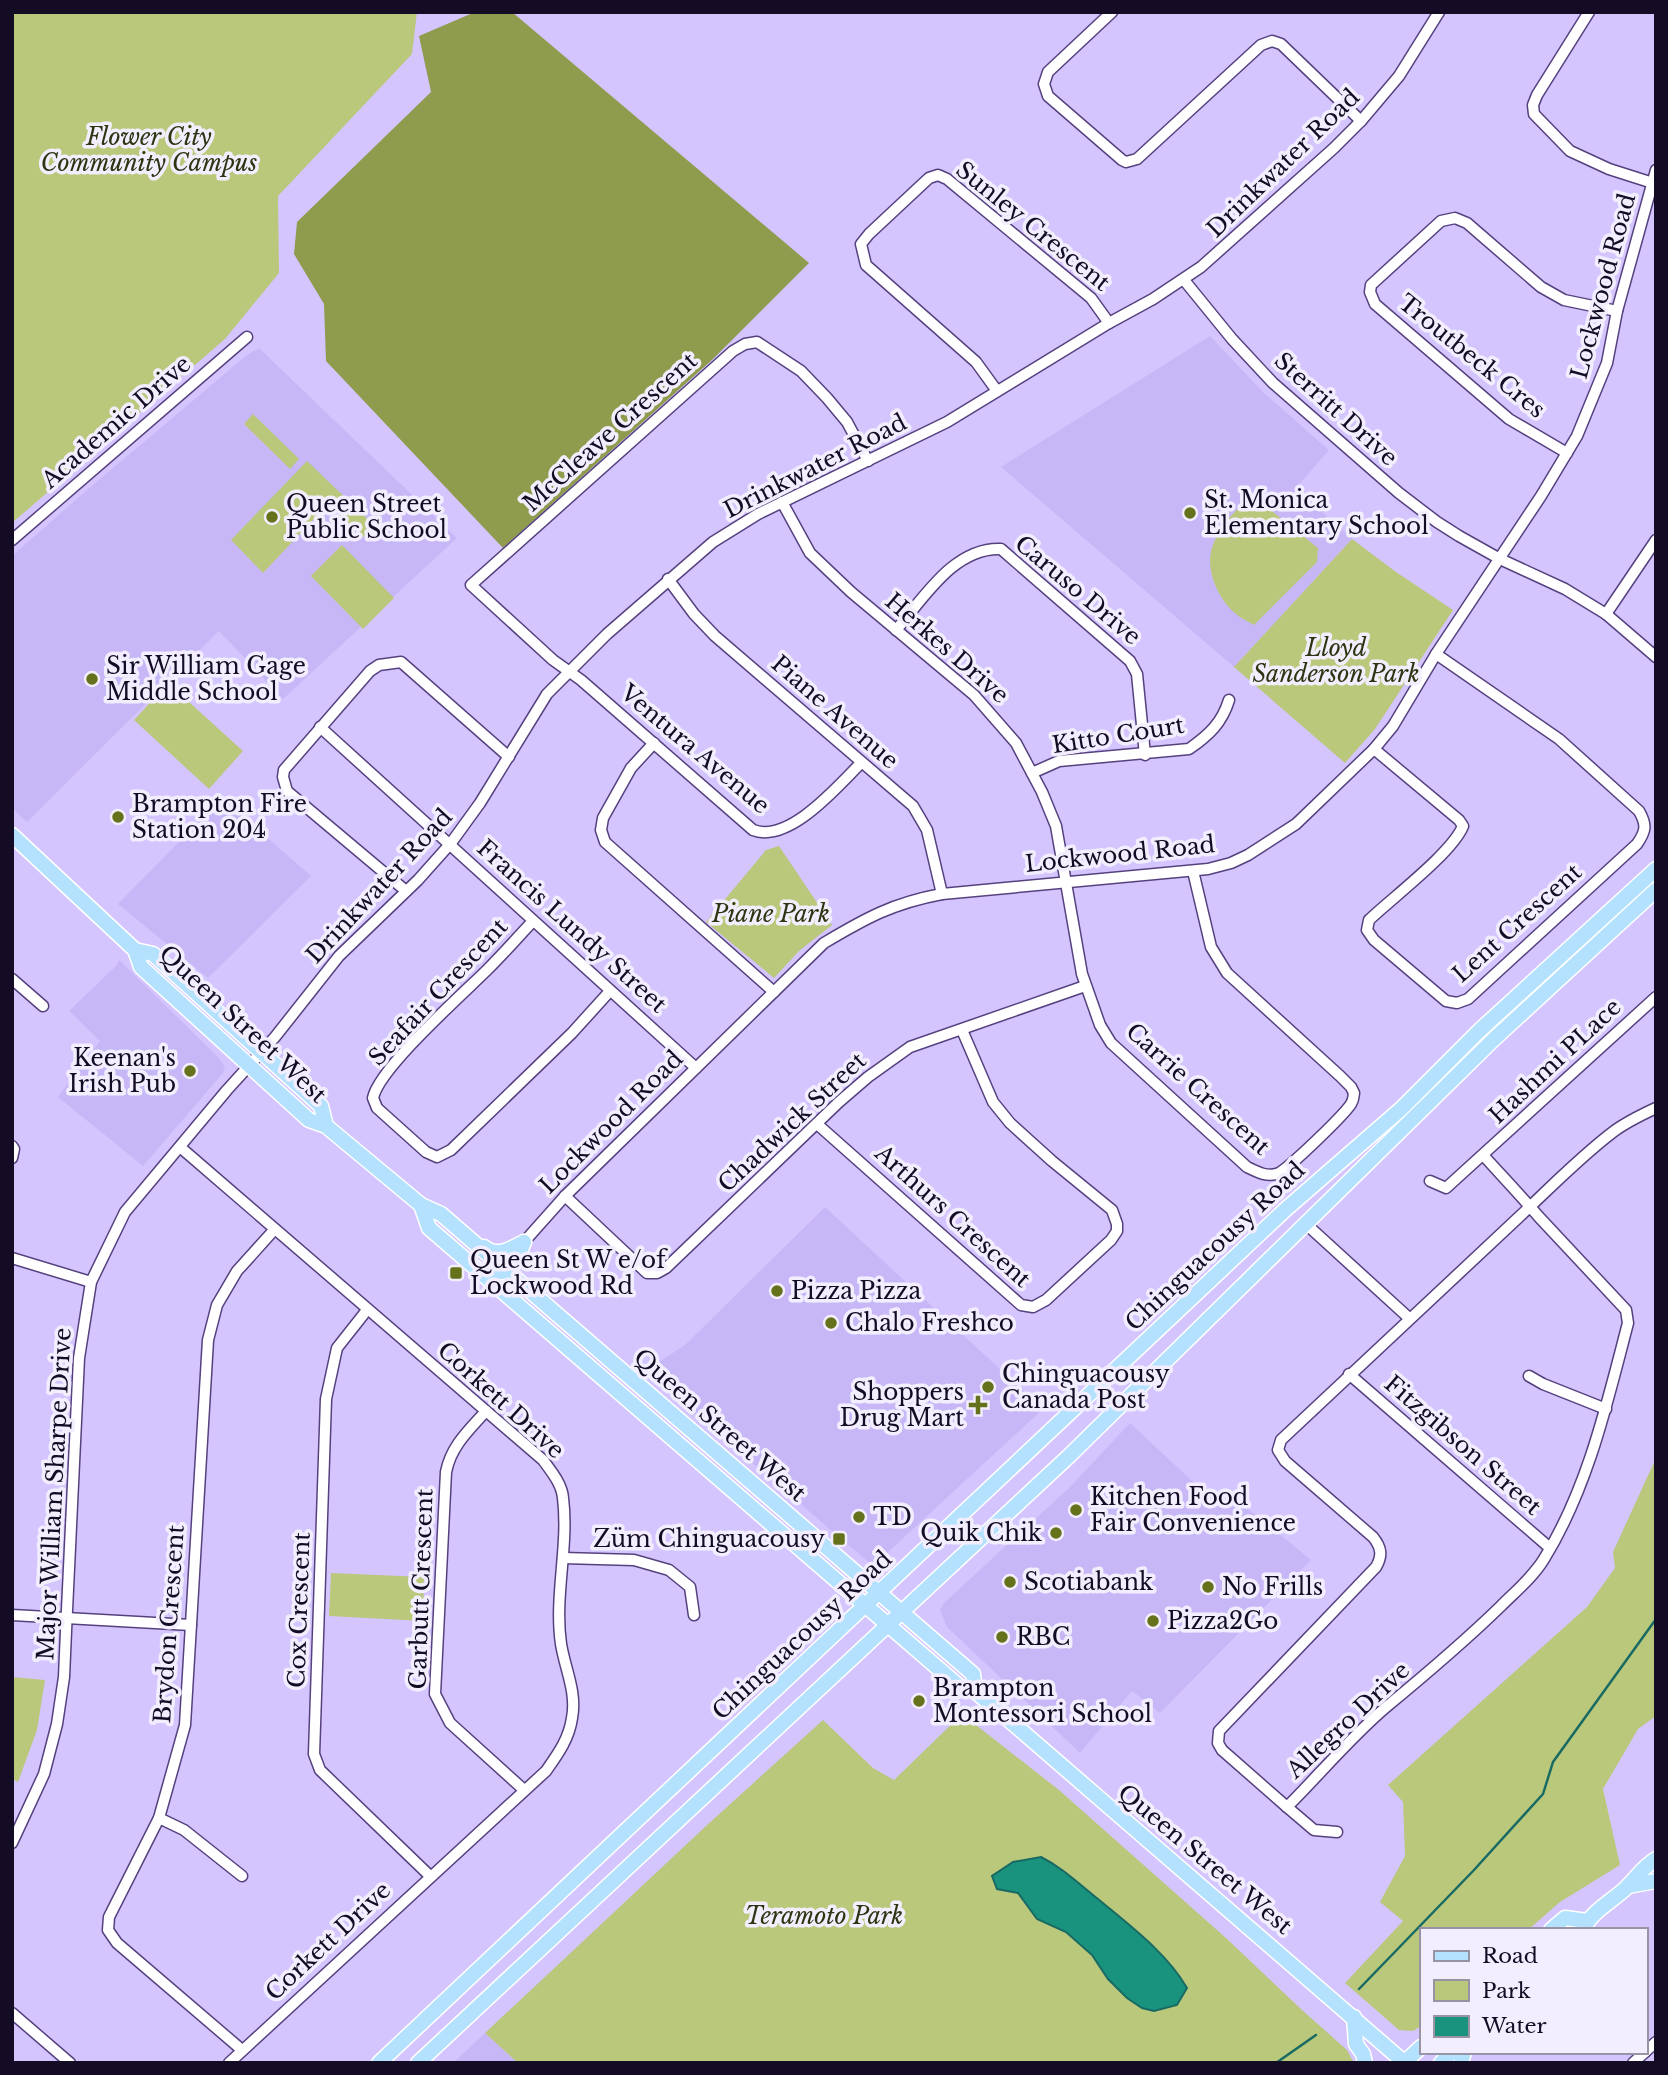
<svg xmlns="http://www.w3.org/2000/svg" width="1668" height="2075" font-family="'Libre Baskerville',serif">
	<rect width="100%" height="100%" fill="#d5c5ff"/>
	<g fill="#c8b7f6">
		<path d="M1210,336L1264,393L1329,450L1296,488L1352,539L1234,667L1001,467Z"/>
		<path d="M259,348L457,538L283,699L219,631L27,822L12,808V556L87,490L247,355Z"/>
		<path d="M222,798L311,876L208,978L118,904Z"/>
		<path d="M119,960L219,1058L225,1067L223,1073L143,1166L58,1097L100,1041L69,1011L116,966Z"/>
		<path d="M825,1207L1043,1409L873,1566L645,1371L685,1345Z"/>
		<path d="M1130,1423L1204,1492L1241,1503L1311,1560L1160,1713L1132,1691L1080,1753L947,1627L940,1610L944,1603L1070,1487Z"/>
		<path d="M485,2033L518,2063H453Z"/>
	</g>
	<g fill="#bac87b">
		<path d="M12,12H417L412,54L278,196L279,273L225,339L12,523Z"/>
		<path d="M253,414L299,459L290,469L244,424Z"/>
		<path d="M307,461L375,526L364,537L328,504L263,573L231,540Z"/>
		<path d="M1252,495L1318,548L1317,562L1254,625C1248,621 1240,618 1235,613C1218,599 1205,569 1212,548C1218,527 1237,509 1252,495Z"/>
		<path d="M1352,539L1396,572L1453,610L1375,729L1345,763L1234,667Z"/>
		<path d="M342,545L394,598L363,629L311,576Z"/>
		<path d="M168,683L243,751L209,789L134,720Z"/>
		<path d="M779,846L832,925L799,951L774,978L706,922L766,850Z"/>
		<path d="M1656,1458V1716L1638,1729L1603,1789L1620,1865L1560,1902L1528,1930H1421V2026L1413,2031L1399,2030L1345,1983L1403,1921L1380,1902L1405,1856L1403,1802L1388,1785L1587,1607L1615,1568L1613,1552Z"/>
		<path d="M331,1573L424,1577L423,1621L329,1616Z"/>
		<path d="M12,1677L45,1680L37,1730L18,1782L12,1779Z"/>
		<path d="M962,1714L1059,1790L1226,1938L1302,2010L1347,2050L1354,2063H518L485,2033L706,1826L823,1720L873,1768L894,1780Z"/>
	</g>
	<path fill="#8f9c4d" d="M475,12H512L809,263L713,359L503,548L326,361L324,304L294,254L297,222L431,92L419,36Z"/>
	<path fill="#19937e" stroke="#186a63" stroke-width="2" d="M1041,1857C1063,1868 1079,1884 1098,1899C1129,1925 1167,1953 1187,1988L1177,2005L1154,2011L1142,2008L1127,1998L1108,1979L1092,1955L1066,1932L1037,1919L1018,1893L997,1889L992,1876L1013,1862Z"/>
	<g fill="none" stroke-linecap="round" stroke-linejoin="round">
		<g stroke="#186a63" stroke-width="2.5">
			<path d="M1359,1989L1474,1870L1543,1794L1553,1762L1656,1619"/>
			<path d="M1276,2063L1316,2035"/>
		</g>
		<defs>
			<g id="minor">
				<path d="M1112,12L1048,72L1044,84L1048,96L1122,160L1126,162L1137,159L1261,45L1272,41L1281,44L1361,121"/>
				<path d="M1589,12L1537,95L1533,105L1534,114L1570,151L1609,169L1656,184"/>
				<path d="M1184,280L1232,339L1273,383L1399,493L1437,522L1459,536L1500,559L1565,589L1606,614L1656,657"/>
				<path d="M997,391L976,362L866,265L861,244L869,234L929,178L938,175L947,179L1091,298L1109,323"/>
				<path d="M1567,453L1509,419L1375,304L1370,292L1371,285L1441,221L1455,218L1467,223L1541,287L1564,300L1617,311"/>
				<path d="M782,502L810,553L851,592L974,695L1016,743L1042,792L1056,826L1082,974L1100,1025L1111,1043L1247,1167C1257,1172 1268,1178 1279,1173C1291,1166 1343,1116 1351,1104C1354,1099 1353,1098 1354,1093L1351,1087L1340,1076L1227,973L1211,947L1193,871"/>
				<path d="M12,540L247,337"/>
				<path d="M668,579L694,614L715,636L913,806L927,830L942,894"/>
				<path d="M1606,614L1656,540"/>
				<path d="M896,630C924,598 954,547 1001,549L1130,661L1137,674L1145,755"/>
				<path d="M320,727L696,1068"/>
				<path d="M654,743L631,768L603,818L601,830L605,842L774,992"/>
				<path d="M1374,749L1459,820L1463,826C1452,853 1392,898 1369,920L1367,930L1374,940L1446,1001L1457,1003L1468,999L1637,844C1646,831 1647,825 1639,811L1559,739L1436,654"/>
				<path d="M861,763C838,786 789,844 753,830L581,680L553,660L471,585L733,351L745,344L757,342L801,371L827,398L847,422L868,461"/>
				<path d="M1032,773L1059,761L1189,749C1209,735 1222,723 1229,700"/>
				<path d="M406,891L287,791L283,777L284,770L370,671L379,665L401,662L509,757"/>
				<path d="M533,921C518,937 504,953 488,969C464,993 379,1068 373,1098L377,1108L426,1152L437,1157L451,1150L572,1033L610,991"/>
				<path d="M12,979L43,1006"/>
				<path d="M817,1124L1021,1305L1033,1307L1046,1300L1111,1240L1117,1231V1224L1112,1210L1052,1161L1010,1123L993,1102L962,1030"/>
				<path d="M12,1146L14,1149L12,1158"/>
				<path d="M180,1147L543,1460C551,1471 562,1484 563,1498C569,1546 554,1596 561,1644C565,1669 577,1692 572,1718C569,1739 558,1754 546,1771L229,2063"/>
				<path d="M1483,1155C1502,1176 1521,1196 1539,1217L1626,1310L1628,1323C1607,1403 1588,1488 1544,1559C1533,1577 1516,1591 1501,1606C1464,1642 1425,1675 1385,1708C1350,1738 1320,1774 1287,1807L1222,1750L1218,1743L1219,1731L1376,1567C1383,1555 1381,1547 1373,1537L1285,1461L1278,1450L1281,1440L1519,1217C1550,1188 1580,1157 1613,1132C1626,1122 1641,1115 1656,1108"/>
				<path d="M1430,1181L1446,1188L1656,997"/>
				<path d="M565,1196L647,1273H657L666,1268L839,1102L868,1077L910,1047L1085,986"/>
				<path d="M1306,1224L1409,1318"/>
				<path d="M524,1242L565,1196L824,943C866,918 893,903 942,894L1208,869L1231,863L1248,855L1296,824L1374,749L1393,726L1436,654L1541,496L1577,436L1607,363L1617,311L1656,170"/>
				<path d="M12,1258L91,1282"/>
				<path d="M367,1310L337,1348L326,1399L314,1754L320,1770L430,1876"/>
				<path d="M1349,1374L1550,1548"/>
				<path d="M1529,1376L1543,1384L1606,1409"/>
				<path d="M486,1411C469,1430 451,1446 446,1472L435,1694L450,1723L523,1789"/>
				<path d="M563,1558L634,1560L669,1570L690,1587L694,1615"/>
				<path d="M12,1615L191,1625"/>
				<path d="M1287,1807L1314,1830L1337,1832"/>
				<path d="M159,1818L184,1830L242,1876"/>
				<path d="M12,1843L44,1774L57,1724L64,1677L66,1631L79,1358L91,1282L125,1212L227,1090L275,1037L339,956L418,880L451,843L480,803L547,694L607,634L713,542L758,514L947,422L1109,323L1153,299L1201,267L1334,148L1361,121L1399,76L1439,12"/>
				<path d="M12,2013L70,2063"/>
				<path d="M242,2050L117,1943L108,1930L109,1917L159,1818L185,1725L208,1340L217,1305L237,1271L274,1230"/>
				<path d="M1645,2052L1656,2042"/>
				<path d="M1633,2063L1645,2052"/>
			</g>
			<g id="major">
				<path d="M12,835L135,950L141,967L309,1120L326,1126L421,1205L441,1214L973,1674L975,1691"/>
				<path d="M135,950L153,954L321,1106L326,1126"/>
				<path d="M421,1205L429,1228L961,1688L975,1691L1024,1733L1405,2063"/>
				<path d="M484,1247C496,1258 511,1249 524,1242"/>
				<path d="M500,1272L507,1271L517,1260L524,1242"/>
				<path d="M1628,1886L1656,1881"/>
				<path d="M1551,1930L1565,1918L1587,1921"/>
				<path d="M1583,1930C1591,1911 1613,1901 1627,1887C1638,1876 1643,1867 1656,1859"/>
				<path d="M1354,2017L1356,2044L1363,2054L1365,2063"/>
				<path d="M379,2063L1286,1209L1401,1109L1480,1030L1656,869"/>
				<path d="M418,2063L1069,1456L1494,1039L1656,890"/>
				<path d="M1404,2063L1421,2047"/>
				<path d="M1441,2063L1452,2052"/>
				<path d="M1461,2063L1464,2052"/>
			</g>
		</defs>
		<use href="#minor" stroke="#56417f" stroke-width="13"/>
		<use href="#major" stroke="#fff" stroke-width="17"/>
		<use href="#minor" stroke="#fff" stroke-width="10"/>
		<use href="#major" stroke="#b3e1fe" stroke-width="14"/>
	</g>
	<g fill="#65711b" stroke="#f2eefd" stroke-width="2.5">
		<circle cx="1190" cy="513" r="7"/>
		<circle cx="272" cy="517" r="7"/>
		<circle cx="92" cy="679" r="7"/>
		<circle cx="118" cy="817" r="7"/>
		<circle cx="190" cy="1071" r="7"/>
		<rect x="449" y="1266" width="14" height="14" rx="3.5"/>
		<circle cx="777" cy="1291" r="7"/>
		<circle cx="831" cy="1323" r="7"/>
		<circle cx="988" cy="1387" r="7"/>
		<path d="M974.5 1394.5h7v7h7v7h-7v7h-7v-7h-7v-7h7z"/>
		<circle cx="1076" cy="1510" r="7"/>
		<circle cx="859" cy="1517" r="7"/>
		<circle cx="1056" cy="1533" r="7"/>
		<rect x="832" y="1532" width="14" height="14" rx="3.5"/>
		<circle cx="1010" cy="1582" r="7"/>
		<circle cx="1208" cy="1587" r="7"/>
		<circle cx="1153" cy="1621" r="7"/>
		<circle cx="1002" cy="1637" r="7"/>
		<circle cx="919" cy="1701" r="7"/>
	</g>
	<g text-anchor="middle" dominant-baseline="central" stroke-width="7" stroke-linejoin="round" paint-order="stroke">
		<g font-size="23" font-style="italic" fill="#2e3411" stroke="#f2eefd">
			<text x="149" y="137">Flower City<tspan x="149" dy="26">Community Campus</tspan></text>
			<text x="1336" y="648">Lloyd<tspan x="1336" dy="26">Sanderson Park</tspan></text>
			<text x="771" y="914">Piane Park</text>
			<text x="824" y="1916">Teramoto Park</text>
		</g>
		<g font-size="23" fill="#140b24" stroke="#f2eefd">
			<text transform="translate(1283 163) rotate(-44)">Drinkwater Road</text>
			<text transform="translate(1033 226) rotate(39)">Sunley Crescent</text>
			<text transform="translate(1603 286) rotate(-75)">Lockwood Road</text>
			<text transform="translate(1472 356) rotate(39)">Troutbeck Cres</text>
			<text transform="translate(1336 409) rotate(42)">Sterritt Drive</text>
			<text transform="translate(116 422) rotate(-41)">Academic Drive</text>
			<text transform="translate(610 432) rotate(-42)">McCleave Crescent</text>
			<text transform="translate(815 466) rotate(-27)">Drinkwater Road</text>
			<text transform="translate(1078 590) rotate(40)">Caruso Drive</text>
			<text transform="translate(947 648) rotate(41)">Herkes Drive</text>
			<text transform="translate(835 712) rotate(41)">Piane Avenue</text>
			<text transform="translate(1118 735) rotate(-9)">Kitto Court</text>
			<text transform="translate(695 749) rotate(40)">Ventura Avenue</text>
			<text transform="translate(1120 854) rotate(-6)">Lockwood Road</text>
			<text transform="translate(379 886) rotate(-47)">Drinkwater Road</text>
			<text transform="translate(1517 923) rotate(-42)">Lent Crescent</text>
			<text transform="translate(572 926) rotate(42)">Francis Lundy Street</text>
			<text transform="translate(438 992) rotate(-47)">Seafair Crescent</text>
			<text transform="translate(243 1024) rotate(43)">Queen Street West</text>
			<text transform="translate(1555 1061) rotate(-43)">Hashmi PLace</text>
			<text transform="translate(1198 1089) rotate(42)">Carrie Crescent</text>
			<text transform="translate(611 1122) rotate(-45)">Lockwood Road</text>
			<text transform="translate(792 1122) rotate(-43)">Chadwick Street</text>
			<text transform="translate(953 1216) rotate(42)">Arthurs Crescent</text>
			<text transform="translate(1215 1246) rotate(-43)">Chinguacousy Road</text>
			<text transform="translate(501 1400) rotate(42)">Corkett Drive</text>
			<text transform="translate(720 1425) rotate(41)">Queen Street West</text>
			<text transform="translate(1463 1445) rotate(41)">Fitzgibson Street</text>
			<text transform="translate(54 1494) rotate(-87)">Major William Sharpe Drive</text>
			<text transform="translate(421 1589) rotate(-88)">Garbutt Crescent</text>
			<text transform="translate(299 1610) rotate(-88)">Cox Crescent</text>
			<text transform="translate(169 1624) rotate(-86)">Brydon Crescent</text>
			<text transform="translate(802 1635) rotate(-43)">Chinguacousy Road</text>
			<text transform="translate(1348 1720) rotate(-43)">Allegro Drive</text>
			<text transform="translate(1205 1859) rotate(40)">Queen Street West</text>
			<text transform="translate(328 1941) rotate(-43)">Corkett Drive</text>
		</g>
		<g font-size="23" fill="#140b24" stroke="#f2eefd" text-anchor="start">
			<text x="1204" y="500">St. Monica<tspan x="1204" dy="26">Elementary School</tspan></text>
			<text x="286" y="504">Queen Street<tspan x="286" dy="26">Public School</tspan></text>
			<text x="106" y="666">Sir William Gage<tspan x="106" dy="26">Middle School</tspan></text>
			<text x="132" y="804">Brampton Fire<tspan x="132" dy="26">Station 204</tspan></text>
			<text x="176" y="1058" text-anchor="end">Keenan's<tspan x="176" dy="26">Irish Pub</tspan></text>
			<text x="470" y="1260">Queen St W e/of<tspan x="470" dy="26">Lockwood Rd</tspan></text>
			<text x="791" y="1291">Pizza Pizza</text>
			<text x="845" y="1323">Chalo Freshco</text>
			<text x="1002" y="1374">Chinguacousy<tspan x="1002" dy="26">Canada Post</tspan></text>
			<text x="964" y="1392" text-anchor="end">Shoppers<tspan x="964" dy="26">Drug Mart</tspan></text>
			<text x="1090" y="1497">Kitchen Food<tspan x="1090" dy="26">Fair Convenience</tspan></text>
			<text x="873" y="1517">TD</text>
			<text x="1042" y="1533" text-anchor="end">Quik Chik</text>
			<text x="825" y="1539" text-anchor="end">Züm Chinguacousy</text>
			<text x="1024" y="1582">Scotiabank</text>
			<text x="1222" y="1587">No Frills</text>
			<text x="1167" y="1621">Pizza2Go</text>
			<text x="1016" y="1637">RBC</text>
			<text x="933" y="1688">Brampton<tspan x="933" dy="26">Montessori School</tspan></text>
		</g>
	</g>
	<rect width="1668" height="2075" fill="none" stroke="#140b24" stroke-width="28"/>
	<rect x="1420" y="1928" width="228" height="126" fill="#f2eefd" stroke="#9993a6" stroke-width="2"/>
	<rect x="1434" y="1951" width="35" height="10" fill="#b3e1fe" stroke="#9993a6" stroke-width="2"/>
	<text x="1482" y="1963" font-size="21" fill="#140b24">Road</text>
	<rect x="1434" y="1980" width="35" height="21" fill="#bac87b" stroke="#9993a6" stroke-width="2"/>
	<text x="1482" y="1998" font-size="21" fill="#140b24">Park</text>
	<rect x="1434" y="2016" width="35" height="21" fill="#19937e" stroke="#9993a6" stroke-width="2"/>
	<text x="1482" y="2033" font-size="21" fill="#140b24">Water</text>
</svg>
